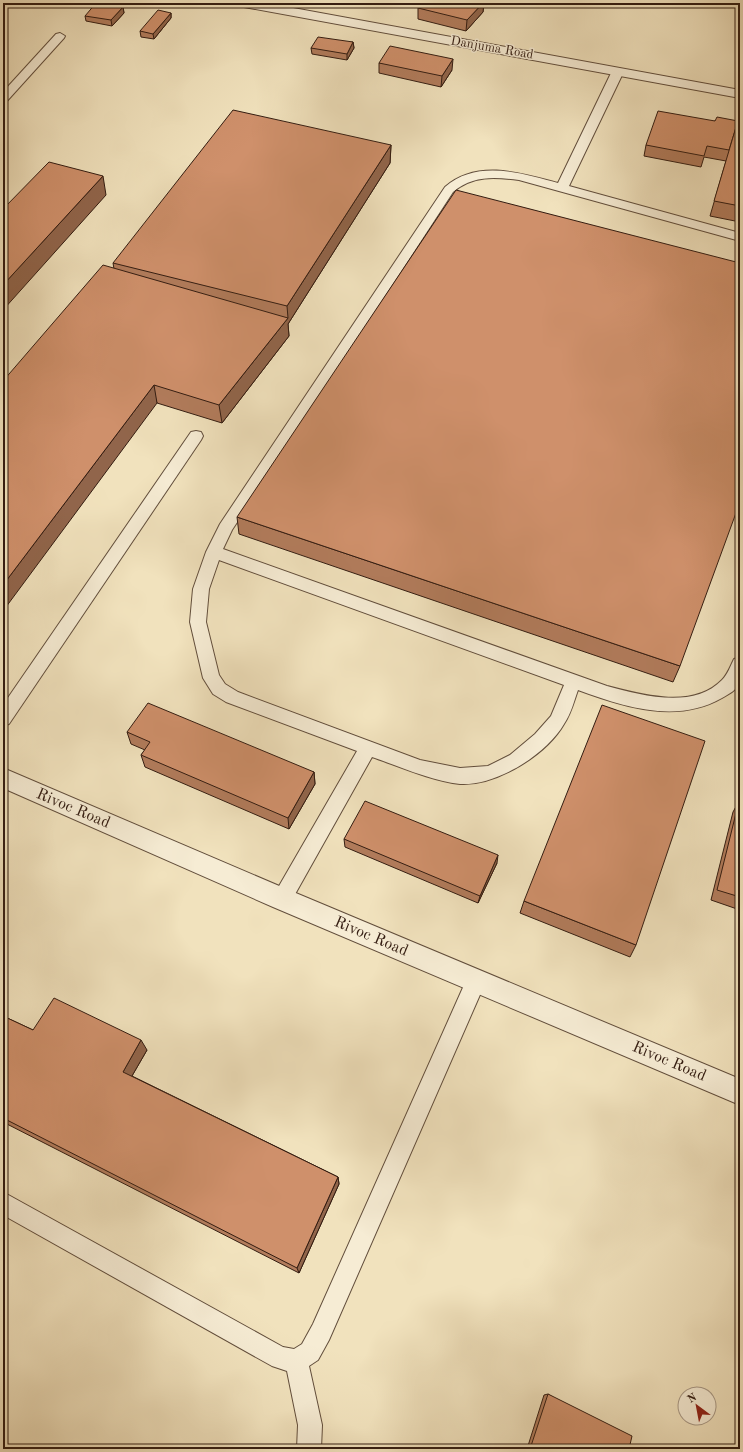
<svg xmlns="http://www.w3.org/2000/svg" width="743" height="1452" font-family="'Old Standard TT',serif">
	<rect width="100%" height="100%" fill="#f1e2bd"/>
	<filter id="stains"><feTurbulence type="fractalNoise" baseFrequency=".005" numOctaves="4"/><feColorMatrix values="0 0 0 0 .2 0 0 0 0 .09 0 0 0 0 .02 0 0 0 .5 -.17"/></filter>
	<radialGradient id="worn" r=".72"><stop offset=".6" stop-color="#630" stop-opacity="0"/><stop offset="1" stop-color="#630" stop-opacity=".3"/></radialGradient>
	<g fill="none" stroke-linecap="round" stroke-linejoin="round">
		<defs>
			<g id="service">
				<path d="M60,33L65,36L64,38L7,101L3,102V92L56,34Z"/>
				<path d="M618,68L624,71L569,186L740,233V241L519,180C495,177 473,175 453,192L232,530L223,549L607,686C641,695 693,710 722,680C728,674 730,667 734,659L740,657C740,664 742,675 740,682C738,689 729,694 722,698C677,724 624,707 578,690C574,701 571,714 564,724C546,755 496,786 460,784C432,781 398,766 372,757L289,905L282,908L275,905L273,899L275,893L357,751L226,702L213,694L203,678L190,622L193,589L206,552L220,524L445,187C477,159 521,173 558,183L612,71ZM219,560L564,685L551,716L535,734L510,755L488,766L460,768L420,760L238,692L225,684L219,675L206,622L209,589Z"/>
				<path d="M196,431L201,432L203,436L201,440L9,724L3,726V705L191,432Z"/>
				<path d="M476,972L483,974L486,981L329,1340L318,1360L309,1366L322,1425L321,1449H297L298,1425L287,1371L272,1366L3,1215V1192L283,1347L294,1349L302,1344L313,1324L469,974Z"/>
			</g>
			<g id="minor">
				<path d="M237,3H266L740,90V98L244,7L239,6Z"/>
				<path d="M3,768L291,891L740,1079V1105L273,907L3,788Z"/>
			</g>
		</defs>
		<use href="#service" stroke="#624e3c" stroke-width="2"/>
		<use href="#minor" stroke="#624e3c" stroke-width="2"/>
		<use href="#service" fill="#f6ecd4" fill-rule="evenodd"/>
		<use href="#minor" fill="#f6ecd4" fill-rule="evenodd"/>
	</g>
	<g fill="#b27c5c" stroke="#331c11">
		<path d="M423,3H484L483,12L466,31L418,19V8Z"/>
		<path d="M123,7L124,13L112,26L86,21L85,16Z"/>
		<path d="M171,13V18L154,39L141,37L140,31Z"/>
		<path d="M353,42L354,48L347,60L312,54L311,48Z"/>
		<path d="M379,63L452,70L441,87L379,73Z"/>
		<path d="M740,117V222L710,216L726,161L704,157L701,167L644,156L646,145L715,121H738Z"/>
		<path d="M391,145L390,163L288,324L289,336L222,423L157,403L114,269L113,263Z"/>
		<path d="M237,517L680,666L673,682L239,534Z"/>
		<path d="M127,732L314,772L315,784L289,829L145,767L141,755L145,750L131,744Z"/>
		<path d="M739,801H740V910L711,900L733,812Z"/>
		<path d="M344,839L497,863L478,903L345,847Z"/>
		<path d="M524,901L636,945L630,957L520,913Z"/>
		<path d="M3,1016L33,1030L147,1050L132,1076L338,1177L339,1184L299,1273L3,1122Z"/>
		<path d="M548,1394L629,1449H527L544,1395Z"/>
	</g>
	<g fill="#91654b" stroke="#331c11">
		<path d="M483,3H484L483,12L466,31L467,20Z"/>
		<path d="M123,7L124,13L112,26L111,20Z"/>
		<path d="M171,13V18L154,39L153,34Z"/>
		<path d="M353,42L354,48L347,60V54Z"/>
		<path d="M453,59L452,70L441,87L442,76Z"/>
		<path d="M391,145L390,163L288,324L289,336L222,423L219,405L288,318L287,306Z"/>
		<path d="M103,176L106,195L3,310V285Z"/>
		<path d="M154,385L157,403L3,611V585Z"/>
		<path d="M314,772L315,784L289,829L288,818Z"/>
		<path d="M498,855L497,863L478,903L480,896Z"/>
		<path d="M141,1040L147,1050L129,1081L123,1072Z"/>
		<path d="M338,1177L339,1184L299,1273L297,1268Z"/>
	</g>
	<g fill="#cf906b" stroke="#331c11">
		<path d="M96,3H98L123,7L111,20L85,16Z"/>
		<path d="M423,3H483L467,20L418,8Z"/>
		<path d="M158,10L171,13L153,34L140,31Z"/>
		<path d="M318,37L353,42L347,54L311,48Z"/>
		<path d="M390,46L453,59L442,76L379,63Z"/>
		<path d="M233,110L391,145L287,306L113,263Z"/>
		<path d="M658,111L715,121L717,117L738,121L729,150L707,146L704,156L646,145Z"/>
		<path d="M739,117H740V206L714,201Z"/>
		<path d="M49,162L103,176L3,285V209Z"/>
		<path d="M456,190L740,263V502L680,666L237,517Z"/>
		<path d="M103,265L288,318L219,405L154,385L3,585V381Z"/>
		<path d="M148,703L314,772L288,818L141,755L150,742L127,732Z"/>
		<path d="M602,705L705,741L636,945L524,901Z"/>
		<path d="M365,801L498,855L480,896L344,839Z"/>
		<path d="M739,801H740V897L717,890Z"/>
		<path d="M54,998L141,1040L123,1072L338,1177L297,1268L3,1118V1016L33,1030Z"/>
		<path d="M548,1394L632,1436L629,1449H530Z"/>
	</g>
	<g text-anchor="middle" dominant-baseline="central" stroke-width="3" stroke-linejoin="round" paint-order="stroke">
		<g font-size="13" fill="#331c11" stroke="#f6ecd4">
			<text transform="translate(492 48) rotate(10)">Danjuma Road</text>
		</g>
		<g font-size="16" fill="#331c11" stroke="#f6ecd4">
			<text transform="translate(73 809) rotate(23)">Rivoc Road</text>
			<text transform="translate(371 937) rotate(23)">Rivoc Road</text>
			<text transform="translate(669 1062) rotate(23)">Rivoc Road</text>
		</g>
	</g>
	<rect width="743" height="1452" fill="none" stroke="#f1e2bd" stroke-width="16"/>
	<rect x="4" y="4" width="735" height="1444" fill="none" stroke="#331c11" stroke-width="2"/>
	<rect x="8" y="8" width="727" height="1436" fill="none" stroke="#331c11"/>
	<g transform="translate(697 1406) rotate(328)"><circle r="19" fill="#f6ecd4" stroke="#a89986"/>
	<path d="M0-3L7 15L0 10L-7 15Z" fill="#8f2418"/>
	<text y="-6" font-size="11" font-weight="bold" text-anchor="middle" fill="#331c11">N</text>
	</g>
	<rect width="100%" height="100%" filter="url(#stains)"/>
	<rect width="100%" height="100%" fill="url(#worn)"/>
</svg>
